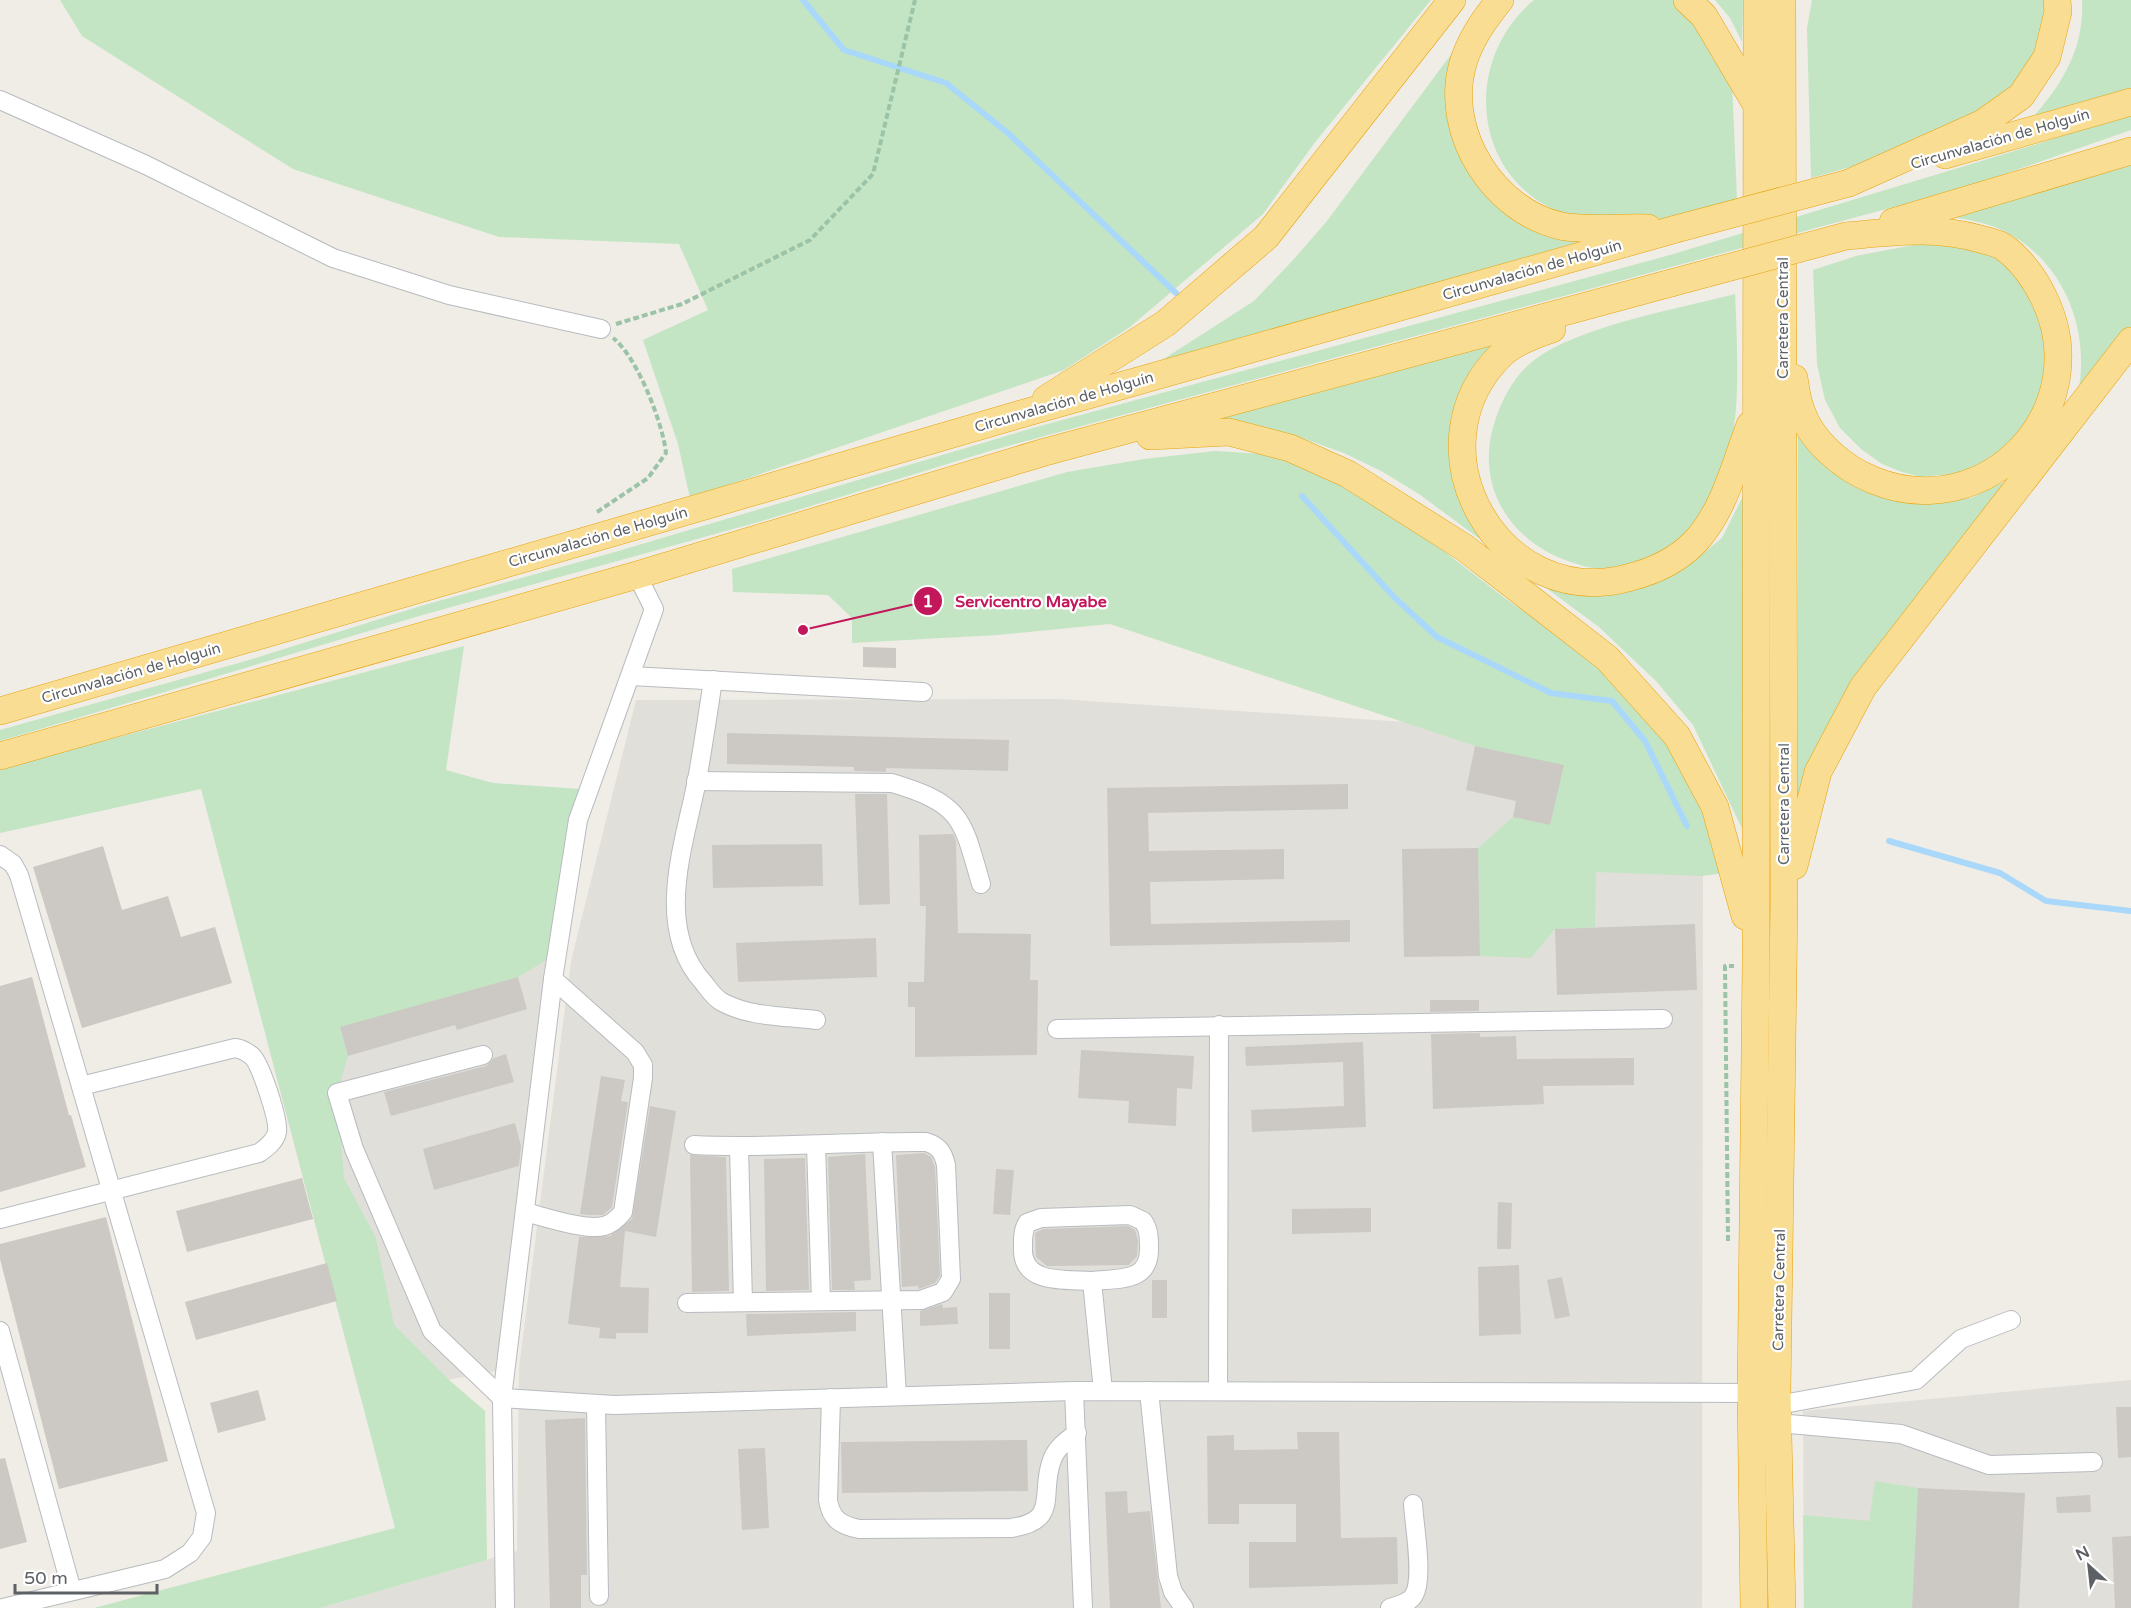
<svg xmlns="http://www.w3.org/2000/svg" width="2131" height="1608" font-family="'Varela Round',sans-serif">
	<rect width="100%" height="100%" fill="#efede5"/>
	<g fill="#e1dfda">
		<path d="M1059,699L1616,736L1703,848L1702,1608H320L517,1551L519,1368L571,961L636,700Z"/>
		<path d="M555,955L503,1370L360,1395L265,1033Z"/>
		<path d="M2131,1380V1608H1804L1803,1411Z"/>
	</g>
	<g fill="#c3e5c3">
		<path d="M60,0H1431L1316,141L1263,214L1130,327L1064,370L690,498L678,444L643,340L708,310L679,244L499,237L293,169L82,36Z"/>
		<path d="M1534,0H1682L1732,82L1737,199C1714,206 1687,218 1663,221C1646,222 1629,219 1612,219C1601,218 1587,219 1576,217C1474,191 1457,64 1534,0Z"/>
		<path d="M1715,0H1743L1742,42L1730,18Z"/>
		<path d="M1812,0H2054L2055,6L2018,93L1872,161L1811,178L1807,28Z"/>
		<path d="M2082,0H2131V91L2024,127C2058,91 2085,52 2082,0Z"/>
		<path d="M1473,25L1468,151L1569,239L1596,246L1159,362L1254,301L1295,258L1327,221Z"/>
		<path d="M2131,112V130L1964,188L993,450L762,521L419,616L0,741V730L249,660L424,605L615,552L1033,428L1670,255L2041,143Z"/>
		<path d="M2131,158V338L2078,393C2091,329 2063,259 2002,230C1987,223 1969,220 1953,217Z"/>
		<path d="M1924,243L1979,248L2005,262L2024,280L2053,342L2029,432L1973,472L1921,477L1902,472L1882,464L1861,449L1840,428L1825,400L1817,364L1813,270L1856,256Z"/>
		<path d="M1735,294C1737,340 1741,409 1729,453C1720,483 1707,513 1685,536C1673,550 1651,559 1634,563C1625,565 1616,568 1607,569C1594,570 1580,565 1568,561C1508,540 1474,483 1495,421C1502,399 1514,376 1533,361C1578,326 1678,309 1735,294Z"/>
		<path d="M1515,335L1463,422L1475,510L1589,592L1636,590L1666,578L1691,563L1722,538L1743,496L1746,837L1693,725L1656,681L1599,627L1419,494L1383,472L1344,453L1296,436L1194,420Z"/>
		<path d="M1798,411L1815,438L1944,501L1971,498L2015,477L1902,635L1798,841Z"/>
		<path d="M1215,451L1263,454L1299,464L1326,475L1423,535L1506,599L1591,658L1670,739L1704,802L1723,873L1703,876L1596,872L1595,927L1555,929L1531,958L1480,956L1478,848L1513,817L1550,825L1563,766L1475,746L1110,624L997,635L852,643V618L828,595L733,592L732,569L1067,472L1144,459Z"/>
		<path d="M464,646L446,770L493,783L581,789L555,955L518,977L340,1028L348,1056L337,1093L344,1178L376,1238L394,1325L448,1379L485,1411L487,1560L320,1608H94L395,1528L201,789L0,833V765L28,761Z"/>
		<path d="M1875,1481L1918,1488L1912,1608H1804L1803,1515L1869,1521Z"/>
	</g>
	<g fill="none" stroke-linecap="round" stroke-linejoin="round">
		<g stroke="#a9d8fb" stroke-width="6">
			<path d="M803,0L844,50L946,83L1009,134L1176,293"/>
			<path d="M1302,496L1394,597L1437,637L1551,693L1612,701L1645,741L1687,826"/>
			<path d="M1889,841L2000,873L2046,901L2131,911"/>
		</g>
	</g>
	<g fill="#ccc9c4">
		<path d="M863,647L896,648V668L863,667Z"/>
		<path d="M727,733L1009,740L1008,771L886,768V772L854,771V767L727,764Z"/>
		<path d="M1475,746L1564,765L1550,825L1513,817L1516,801L1466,790Z"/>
		<path d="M1348,784V809L1148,813L1149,851L1284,849V879L1150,882L1151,924L1350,920V942L1110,946L1107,788Z"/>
		<path d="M855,794H887L890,904L859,905Z"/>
		<path d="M953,834L956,841L958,933L1031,934L1030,980H1038L1037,1055L915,1057V1007H908V982H924L926,906H920L919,835Z"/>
		<path d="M822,844L823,886L713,888L712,845Z"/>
		<path d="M103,846L122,910L168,896L181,937L215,927L232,983L82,1028L33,867Z"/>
		<path d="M1478,848L1480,956L1404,957L1402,849Z"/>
		<path d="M1695,924L1697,990L1557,995L1555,929Z"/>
		<path d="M876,938L877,977L738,982L736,943Z"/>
		<path d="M32,977L69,1115H71L86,1167L0,1192V986Z"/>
		<path d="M518,977L527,1009L457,1030L455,1025L348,1056L340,1027Z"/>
		<path d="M1430,1000H1479V1011L1430,1012Z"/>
		<path d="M1480,1033V1037L1516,1036L1517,1059L1634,1058V1085L1543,1086L1544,1104L1433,1109L1431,1034Z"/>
		<path d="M1363,1042L1366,1127L1252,1132L1251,1110L1344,1106L1343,1062L1246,1066L1245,1047Z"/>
		<path d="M1081,1050L1194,1056L1192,1089L1177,1088L1176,1126L1128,1123L1129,1101L1078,1098Z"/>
		<path d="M506,1054L514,1082L391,1116L384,1092L486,1066L494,1058Z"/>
		<path d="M601,1076L625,1080L621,1101L628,1102L612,1207L603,1215H588L580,1214Z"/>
		<path d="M650,1106L676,1111L656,1237L625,1231L620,1287L649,1288L648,1333H616V1339L599,1338L600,1328L568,1324L579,1237L610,1236L632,1219Z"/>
		<path d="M515,1123L521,1146L519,1166L434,1190L423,1149Z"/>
		<path d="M924,1153L931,1157L935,1167L940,1276L935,1283L919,1289L918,1286L902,1287L896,1155Z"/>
		<path d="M865,1154L871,1280L854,1281L855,1290H832L828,1157Z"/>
		<path d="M690,1155L726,1157L729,1291L692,1292Z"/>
		<path d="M805,1158L809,1290L766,1291L764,1159Z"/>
		<path d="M996,1169L1014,1170L1010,1215L993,1214Z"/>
		<path d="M302,1178L313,1219L187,1252L176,1211Z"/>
		<path d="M1498,1202L1512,1203L1511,1249H1497Z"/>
		<path d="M1371,1208V1232L1292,1234V1209Z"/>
		<path d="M106,1217L168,1461L59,1489L0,1259V1244Z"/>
		<path d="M1128,1226L1135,1230L1138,1241L1137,1256L1129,1265L1047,1266L1036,1257L1035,1233L1043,1229Z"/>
		<path d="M327,1263L337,1301L196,1340L185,1302Z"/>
		<path d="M1519,1265L1521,1334L1479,1336L1478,1267Z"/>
		<path d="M1562,1277L1570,1316L1555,1319L1547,1280Z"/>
		<rect x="1152" y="1280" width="15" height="38"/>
		<rect x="989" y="1293" width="21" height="56"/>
		<path d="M942,1304L943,1308L957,1307L958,1324L920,1326V1311Z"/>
		<path d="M856,1312V1331L747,1336L746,1314Z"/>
		<path d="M258,1390L266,1420L218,1433L210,1403Z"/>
		<path d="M2116,1407H2131V1457L2118,1458Z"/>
		<path d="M585,1418L587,1575H581V1608H550L545,1420Z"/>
		<path d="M1297,1432H1339L1341,1538L1397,1537L1398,1584L1249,1588V1542H1296V1504H1239V1524H1208L1207,1436L1234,1435V1450L1298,1449Z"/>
		<path d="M1027,1440L1028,1491L842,1493L841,1442Z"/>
		<path d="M765,1448L769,1528L742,1530L738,1449Z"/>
		<path d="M5,1458L27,1542L0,1549V1459Z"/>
		<path d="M1918,1488L2025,1493L2019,1608H1912Z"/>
		<path d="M1127,1491L1128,1513L1150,1511L1161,1608H1110L1105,1492Z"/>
		<path d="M2090,1495L2091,1512L2057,1513L2056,1497Z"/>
		<path d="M2131,1536V1608H2115L2112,1537Z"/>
	</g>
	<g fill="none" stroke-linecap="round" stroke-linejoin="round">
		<defs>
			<g id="minor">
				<path d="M0,100L146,165L333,258L449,295L601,329"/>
				<path d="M631,676L923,692"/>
				<path d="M713,680C708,713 703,747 697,780C685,843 653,926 703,982C708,988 714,998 722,1002C749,1017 785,1016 816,1020"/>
				<path d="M696,781L892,783C962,804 962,818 981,884"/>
				<path d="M0,855L13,864L19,875L206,1513L202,1537L190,1553L165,1569L3,1608"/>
				<path d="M1057,1029L1663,1019"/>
				<path d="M483,1055L337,1093L354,1149L432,1331L502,1398L614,1405L1074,1391L1761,1393"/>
				<path d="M882,1142L897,1396"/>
				<path d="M816,1145L821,1301"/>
				<path d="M739,1147L743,1302"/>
				<path d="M525,1212C545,1217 586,1231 604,1226C612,1224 618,1218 623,1212L643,1078V1065L635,1052L553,979"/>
				<path d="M0,1219L259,1153C266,1148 275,1142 277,1132C279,1120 261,1065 252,1056C246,1051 242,1049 235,1048L81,1086"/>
				<path d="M1092,1281C1118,1278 1150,1283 1149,1248C1149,1238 1149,1229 1143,1221L1130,1215L1041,1218L1027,1223C1022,1232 1023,1241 1023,1251C1024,1285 1067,1279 1092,1281L1103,1391"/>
				<path d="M687,1303L921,1300L943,1292L951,1279L946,1165C943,1152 939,1146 926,1142C849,1141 772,1149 694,1145"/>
				<path d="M0,1331L72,1591"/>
				<path d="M1074,1391L1083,1608"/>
				<path d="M1149,1391L1168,1576L1173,1592L1184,1608"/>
				<path d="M1218,1391L1219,1025"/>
				<path d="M831,1398L828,1500C831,1519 840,1525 859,1529L1011,1528C1061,1521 1039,1493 1052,1460C1056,1448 1067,1440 1077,1433"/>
				<path d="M596,1404L599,1596"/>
				<path d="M1778,1405L1916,1380L1961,1339L2011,1320"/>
				<path d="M1778,1423L1901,1434L1989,1465L2093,1462"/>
				<path d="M505,1608L502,1398L553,979L578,820L654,609L637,575"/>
				<path d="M1390,1608C1398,1605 1410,1603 1414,1595C1424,1578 1414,1524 1413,1504"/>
			</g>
			<g id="highway">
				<path d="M1500,0C1483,21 1469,41 1462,67C1445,134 1494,211 1561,226C1584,231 1624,227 1648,228"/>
				<path d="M1687,0L1704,16L1756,104"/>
				<path d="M1945,155L2131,102"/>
				<path d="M1849,183L1983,123L2021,96L2047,57L2058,12L2057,0"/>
				<path d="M1893,222L2131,151"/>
				<path d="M1552,329C1537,334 1515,342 1503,353C1404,447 1500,615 1631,577C1654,571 1677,560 1694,543C1724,512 1735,464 1750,425"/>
				<path d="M1794,378C1796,389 1797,400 1801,410C1811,441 1843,468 1873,480C1987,527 2098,409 2044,298C2035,279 2020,258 2002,246C1996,243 1987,241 1980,239C1935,226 1892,232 1846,236"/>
				<path d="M1046,399L1166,323L1266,237L1452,0"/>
				<path d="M1150,436L1229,432L1290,448L1348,474L1465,548L1607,658L1677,736L1715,807L1745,916"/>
				<path d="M0,711L1021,414L1676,229"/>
				<path d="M0,756L637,575L1045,452L1671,283"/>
				<path d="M1794,866L1818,772L1863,687L2131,341"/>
				<path d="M1754,1608L1751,1394L1756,966L1757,0"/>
				<path d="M1782,1608L1777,1392L1784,902L1782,0"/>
			</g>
		</defs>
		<use href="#minor" stroke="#b8bbbf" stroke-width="20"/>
		<use href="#highway" stroke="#eaa20a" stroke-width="28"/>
		<g stroke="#9bc3a7" stroke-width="4" stroke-dasharray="6 3" stroke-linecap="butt">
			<path d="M616,324L682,304L810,240L873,174L915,0"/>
			<path d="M597,512L648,478L666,453C663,424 637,356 613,338"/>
			<path d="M1728,1241L1725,966H1734"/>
		</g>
		<use href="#minor" stroke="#fff" stroke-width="18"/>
		<use href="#highway" stroke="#f8dd93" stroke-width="27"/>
		<defs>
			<g id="highway-bridge">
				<path d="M1676,229L1849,183"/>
				<path d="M1671,283L1846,236"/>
			</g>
		</defs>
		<use href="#highway-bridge" stroke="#eaa20a" stroke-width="28" stroke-linecap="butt"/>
		<use href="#highway-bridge" stroke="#f8dd93" stroke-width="27"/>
	</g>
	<g text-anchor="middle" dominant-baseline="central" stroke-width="4.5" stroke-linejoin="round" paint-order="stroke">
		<g font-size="15" fill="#5d6165" stroke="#fff">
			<text transform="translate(2000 139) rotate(-16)">Circunvalación de Holguín</text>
			<text transform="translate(1532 270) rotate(-16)">Circunvalación de Holguín</text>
			<text transform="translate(1783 318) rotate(-90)">Carretera Central</text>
			<text transform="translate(1064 402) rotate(-16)">Circunvalación de Holguín</text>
			<text transform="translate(598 537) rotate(-16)">Circunvalación de Holguín</text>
			<text transform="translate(131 673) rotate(-16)">Circunvalación de Holguín</text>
			<text transform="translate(1784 804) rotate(-90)">Carretera Central</text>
			<text transform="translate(1779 1290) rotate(-89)">Carretera Central</text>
		</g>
	</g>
	<path fill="none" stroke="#c2185b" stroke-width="2" d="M803 630L928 601"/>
	<g fill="#c2185b" stroke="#fff" stroke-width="2">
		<circle cx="803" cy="630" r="6"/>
		<circle cx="928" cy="601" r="15"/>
	</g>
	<g font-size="18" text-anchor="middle" font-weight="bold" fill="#fff">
		<text x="928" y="607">1</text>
	</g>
	<g font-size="16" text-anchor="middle" font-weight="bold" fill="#c2185b" stroke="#fff" stroke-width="4.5" stroke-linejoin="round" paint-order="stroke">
		<text x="1031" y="607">Servicentro Mayabe</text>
	</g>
	<g transform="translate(2089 1566) rotate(333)" stroke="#ffffff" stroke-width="4.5" paint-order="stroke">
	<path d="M0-4.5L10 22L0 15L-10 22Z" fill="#5d6165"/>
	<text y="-9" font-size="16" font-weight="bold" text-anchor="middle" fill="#5d6165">N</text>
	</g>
	<path d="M15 1584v9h142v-9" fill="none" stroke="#5d6165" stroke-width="3"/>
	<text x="24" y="1584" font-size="18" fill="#5d6165" stroke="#ffffff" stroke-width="4.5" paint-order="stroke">50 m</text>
</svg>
